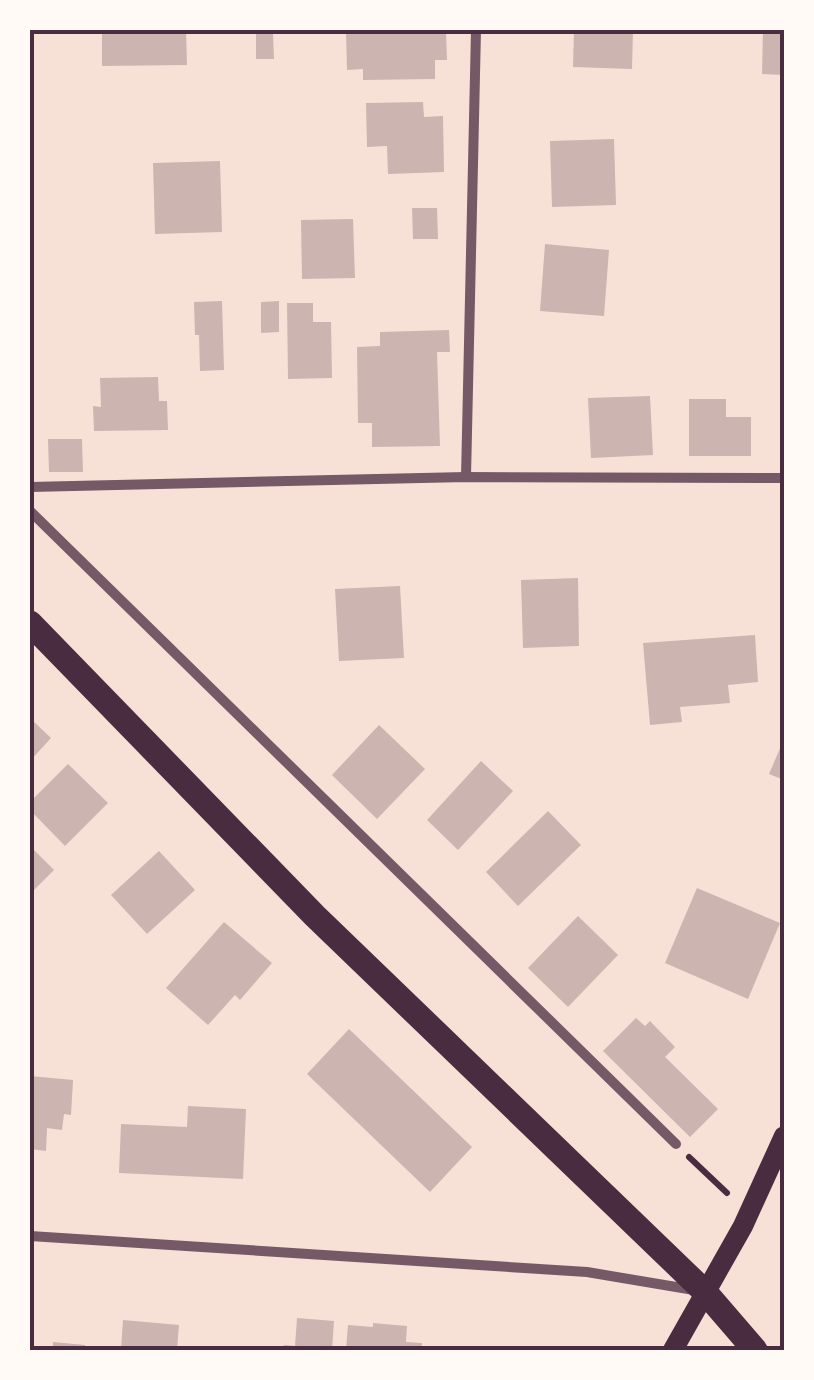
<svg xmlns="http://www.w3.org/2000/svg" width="814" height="1380" font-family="Manrope,sans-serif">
	<rect width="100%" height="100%" fill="#f7e1d7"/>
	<g fill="#ccb4b1">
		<path d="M102,30H186L187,65L102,66Z"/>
		<path d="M346,30H446L447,60H435V79L363,80V69L347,70Z"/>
		<path d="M574,30H633L632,69L573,67Z"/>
		<path d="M763,30H784V75L762,74Z"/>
		<path d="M256,34H273L274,59H256Z"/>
		<path d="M423,102L424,117L443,116L444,172L388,174L387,146L367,147L366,103Z"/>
		<path d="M614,139L616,205L552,207L550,141Z"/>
		<path d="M220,161L222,232L155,234L153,163Z"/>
		<path d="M412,208H437L438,239H413Z"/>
		<path d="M353,219L355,278L302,279L301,220Z"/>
		<path d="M545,244L609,250L604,316L540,311Z"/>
		<path d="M222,301L224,370L200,371L199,335H195L194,302Z"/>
		<path d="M279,301V332L261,333V302Z"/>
		<path d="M287,303H313V322H331L332,378L288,379Z"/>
		<path d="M449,330L450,352H437L440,446L372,447V423H358L357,347L380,346V332Z"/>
		<path d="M158,377L159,401H167L168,430L94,431L93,406L101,407L100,378Z"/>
		<path d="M650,396L653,455L591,458L588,398Z"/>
		<path d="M689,399H726V417H751V456H689Z"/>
		<path d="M48,439H82L83,472H49Z"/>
		<path d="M578,578L579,646L523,648L521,580Z"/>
		<path d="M400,586L404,658L339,661L335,589Z"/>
		<path d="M755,635L758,682L728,685L730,703L680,707L682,722L650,725L643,643Z"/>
		<path d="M30,718L51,738L30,761Z"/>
		<path d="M379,725L425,769L377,819L332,775Z"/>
		<path d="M784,739V780L769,774Z"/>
		<path d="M481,761L513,791L458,850L427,820Z"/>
		<path d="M68,764L108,803L65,846L30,810V802Z"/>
		<path d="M548,811L581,845L518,906L486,872Z"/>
		<path d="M30,846L54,870L30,894Z"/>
		<path d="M159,851L195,890L147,934L111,895Z"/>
		<path d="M697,888L780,923L748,999L665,963Z"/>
		<path d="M578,916L618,955L568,1007L528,968Z"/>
		<path d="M224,922L272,963L240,1000L235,995L208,1025L166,988Z"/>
		<path d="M636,1018L645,1026L650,1021L675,1047L665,1057L718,1109L690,1137L603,1051Z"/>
		<path d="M349,1029L472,1147L430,1192L307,1074Z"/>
		<path d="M30,1076L73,1080L71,1115L64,1114L62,1130L47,1128L46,1151L30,1149Z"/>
		<path d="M188,1106L246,1109L243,1179L119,1173L121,1124L187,1127Z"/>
		<path d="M297,1318L334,1321L332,1350H284V1345L295,1346Z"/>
		<path d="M123,1320L179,1325L177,1350H121Z"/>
		<path d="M373,1323L407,1326L406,1342L422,1343L421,1350H346L348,1325L373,1327Z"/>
		<path d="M53,1342L85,1345L84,1350H53Z"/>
	</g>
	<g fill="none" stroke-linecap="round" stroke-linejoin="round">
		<path stroke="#4a2c40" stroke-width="6" d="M689,1157L727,1193"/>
		<g stroke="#755966" stroke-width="10">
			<path d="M466,477L476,30"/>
			<path d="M30,487L466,477L784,478"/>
			<path d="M30,511L676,1144"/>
			<path d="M30,1236L587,1272L694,1290"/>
		</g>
		<path stroke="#4a2c40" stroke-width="20" d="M673,1350L743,1226L784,1136"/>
		<path stroke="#4a2c40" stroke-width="25" d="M30,623L315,916L705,1292L755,1350"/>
	</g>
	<rect width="814" height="1380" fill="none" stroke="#fffaf5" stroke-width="65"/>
	<rect x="32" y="32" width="750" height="1316" fill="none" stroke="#4a2c40" stroke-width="4"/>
</svg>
